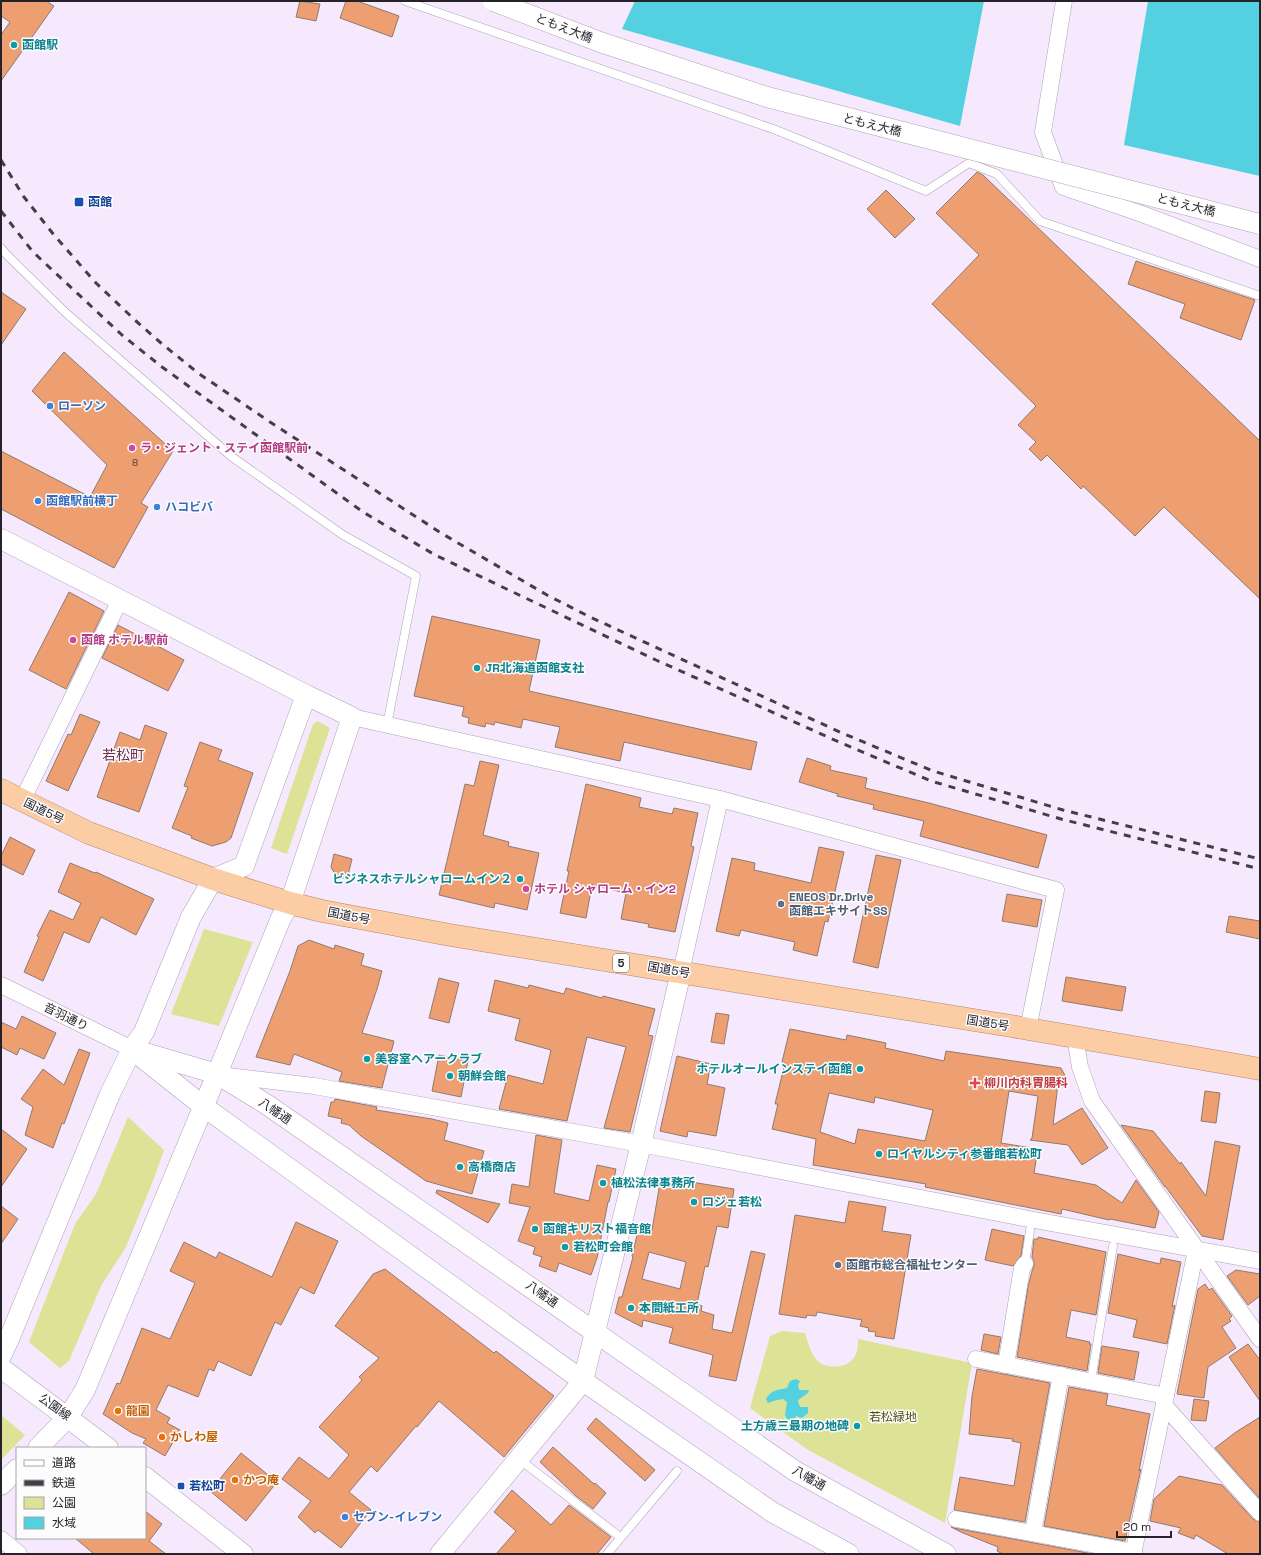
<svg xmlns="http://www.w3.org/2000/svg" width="1261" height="1555" font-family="'Space Grotesk','Noto Sans JP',sans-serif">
	<rect width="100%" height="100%" fill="#f6e9fe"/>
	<g fill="#dce296">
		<path d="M318,721L330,728L287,854L271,848L313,724Z"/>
		<path d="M204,929L253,942L219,1026L171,1014Z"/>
		<path d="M128,1117L164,1150L153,1181L125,1249L102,1284L69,1361L60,1368L29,1342L75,1224L96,1194Z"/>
		<path d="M782,1331L805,1333C808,1342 810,1352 816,1359C823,1369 845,1369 853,1359C858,1353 858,1346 858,1339L972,1363L945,1523L808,1450L750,1408L770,1336Z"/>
		<path d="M1,1415L25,1435L1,1460Z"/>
	</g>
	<g fill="#54d1e0">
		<path d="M635,1H984L960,126L622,29Z"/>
		<path d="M1148,1H1260V176L1124,145Z"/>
		<path d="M796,1379L800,1381L798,1385L799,1390H809L808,1393L798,1400L799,1405L801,1407H808V1413L802,1418L796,1416L794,1420L787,1419L785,1415L787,1402L783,1399L777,1400L768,1403L766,1399C771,1390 777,1390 787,1388L790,1381Z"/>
	</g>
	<g fill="#ed9f72" stroke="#8f7a6f" fill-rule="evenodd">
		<path d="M1,1H46L54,6L1,81V35L10,22L1,16Z"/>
		<path d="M300,1L320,4L316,21L296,17Z"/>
		<path d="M346,1H357L399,16L392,37L340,18Z"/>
		<path d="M977,172L983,175L1260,441V599L1164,507L1135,536L1083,486L1081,489L1047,455L1041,461L1029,449L1036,442L1018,425L1036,406L932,304L979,255L936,213Z"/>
		<path d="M886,190L915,219L895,238L867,209Z"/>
		<path d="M1136,261L1255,300L1241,340L1180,318L1185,304L1128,284Z"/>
		<path d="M1,292L26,309L1,345Z"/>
		<path d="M64,352L173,451L141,503L148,507L114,568L1,509V451L90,497L107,465L32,391Z"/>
		<path d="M69,592L104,611L66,689L29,670Z"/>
		<path d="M432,616L540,640L529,691L757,742L751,770L624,742L620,761L555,747L560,727L523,719L521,728L495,722L494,725L486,723L485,727L468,723L469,718L462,716L464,707L414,696Z"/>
		<path d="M118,625L184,660L168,691L102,658Z"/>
		<path d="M80,714L100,722L68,791L46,781L68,734L71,735Z"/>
		<path d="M145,725L167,733L139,812L97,797L120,732L140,740Z"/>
		<path d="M200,742L222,750L218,760L253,773L231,838L226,842L212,846L191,838L192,836L172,828L188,787L184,786Z"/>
		<path d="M807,758L831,766L830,770L867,778L865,788L929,803L1047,835L1038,868L920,836L924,821L873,809L874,805L837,796L838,794L799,782Z"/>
		<path d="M480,761L499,765L483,835L509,842L508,846L539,853L527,910L495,903L494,908L439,895L465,784L474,786Z"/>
		<path d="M586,784L641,798L639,807L672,814L674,808L698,813L691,846L694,847L675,932L648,927L649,924L621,919L626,893L592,885L586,918L560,913L569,871H567Z"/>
		<path d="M10,837L35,850L23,875L1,864V856Z"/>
		<path d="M819,847L844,852L828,922L825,921L817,956L793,950L795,942L741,930L739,936L716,931L732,858L755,863L754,870L811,883Z"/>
		<path d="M334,854L352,859L347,879L336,876L331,867Z"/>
		<path d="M876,855L901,860L878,968L853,962Z"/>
		<path d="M70,863L95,873L96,872L154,899L136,935L101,917L89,943L64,932L43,981L24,972L39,937L37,936L50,910L73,920L81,903L58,892Z"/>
		<path d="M1007,894L1042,900L1037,927L1002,921Z"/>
		<path d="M1229,916L1260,921V939L1226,932Z"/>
		<path d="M309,940L334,949L335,945L364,954L361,965L382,971L377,989L362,1033L394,1041L382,1088L339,1081L342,1072L294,1054L290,1065L256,1057L290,971L298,946Z"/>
		<path d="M1066,977L1126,987L1122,1011L1062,1001Z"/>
		<path d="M439,978L459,983L449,1023L429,1018Z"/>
		<path d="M495,980L528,988L529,985L564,994L566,988L602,998L603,996L655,1009L648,1035L653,1036L630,1132L604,1128L626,1047L587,1037L567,1121L499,1109L508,1075L543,1084L551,1050L515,1040L520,1019L488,1011Z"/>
		<path d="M716,1013L729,1015L724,1044L711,1042Z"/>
		<path d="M22,1016L56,1033L44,1059L20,1048L17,1055L1,1047V1022L16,1029Z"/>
		<path d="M790,1029L846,1040L847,1035L886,1043L885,1048L944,1061L946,1051L1061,1068L1067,1079L1058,1084L1053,1125L1082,1108L1108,1148L1082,1165L1068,1145L1030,1140L1032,1138L1038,1096L1009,1091L1001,1143L1038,1149L1034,1173L1096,1185L1122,1203L1136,1180L1159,1212L1155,1228L1110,1219L1109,1220L1062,1209L1061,1214L925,1187L926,1184L813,1165L816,1139L772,1129L778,1104H775L785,1063L782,1062ZM829,1093L874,1103L875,1097L933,1110L925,1141L858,1129L855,1144L820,1132Z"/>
		<path d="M79,1049L90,1053L64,1124L62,1123L53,1148L25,1135L33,1107L21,1099L43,1069L64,1085Z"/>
		<path d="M439,1055L468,1061L461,1097L432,1091Z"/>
		<path d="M677,1056L711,1064L707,1084L725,1088L716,1136L688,1131L687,1137L660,1131Z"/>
		<path d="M1205,1091L1220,1093L1216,1123L1201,1121Z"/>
		<path d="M335,1099L377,1107L376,1110L432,1119L448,1123L444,1140L484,1151L472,1194L426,1181L361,1136L349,1125L341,1123L342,1119L328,1116L331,1102H334Z"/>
		<path d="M1121,1125L1153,1131L1180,1164L1181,1162L1206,1196L1215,1141L1240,1146L1223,1240L1202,1236L1165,1186V1187Z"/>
		<path d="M1,1129L27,1149L1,1187Z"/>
		<path d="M536,1135L562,1140L554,1193L589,1201L597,1165L616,1169L609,1202H608L597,1258L591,1275L559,1263L556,1272L539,1266L542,1257L533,1254L535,1247L518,1241L530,1207L509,1203L512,1184L529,1187Z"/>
		<path d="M661,1177L734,1189L728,1228L717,1226L708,1267L705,1266L697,1304L702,1306L701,1311L714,1315L712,1329L732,1333L751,1251L765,1254L736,1381L709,1376L713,1355L669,1343L673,1328L643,1320L642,1327L615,1313L619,1297H622L633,1257L632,1256L639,1227L652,1230ZM649,1252L686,1262L680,1289L642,1279Z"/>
		<path d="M437,1190L500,1204L488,1223L436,1193Z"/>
		<path d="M849,1201L886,1207L882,1231L911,1235L894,1339L875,1336L876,1332L868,1331L869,1328L860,1326L862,1320L817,1312L816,1316L807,1315L806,1318L779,1314L795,1215L845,1223Z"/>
		<path d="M1,1206L18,1219L1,1244Z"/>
		<path d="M296,1222L338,1241L314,1294L300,1287L281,1325L275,1322L251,1376L218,1361L214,1371L209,1369L198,1397L168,1385L156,1410L170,1418L167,1423L180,1430L165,1456L143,1443L146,1439L132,1433L103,1414L117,1383L120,1384L142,1328L170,1339L195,1283L170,1271L184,1242L216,1258L219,1252L272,1277Z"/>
		<path d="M992,1229L1024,1236L1021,1256L1013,1266L985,1260Z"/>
		<path d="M1038,1237L1106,1252L1096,1315L1071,1310L1066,1337L1090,1342L1089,1344H1091L1087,1371L1017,1357L1028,1287L1032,1271L1034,1266V1261L1032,1257L1034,1239H1038Z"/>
		<path d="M1118,1254L1160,1264L1161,1258L1181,1262L1172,1307L1175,1305L1167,1344L1133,1337L1137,1320L1108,1313Z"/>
		<path d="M385,1269L494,1353L496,1351L554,1396L504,1457L439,1401L417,1427L416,1426L377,1472L371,1466L349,1492L371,1510L341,1548L318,1530L315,1533L298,1517L311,1501L282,1479L299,1457L329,1479L349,1455L319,1427L362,1380L359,1377L379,1358L335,1326L373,1274Z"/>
		<path d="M1236,1270L1260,1274V1296L1248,1305L1227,1276Z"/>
		<path d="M1205,1284L1209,1290L1212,1288L1232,1316L1229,1319L1231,1321L1222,1327L1236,1348L1208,1367L1204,1398L1177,1394L1198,1289Z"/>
		<path d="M984,1334L1001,1337L998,1354L981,1350Z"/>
		<path d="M1248,1344L1260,1360V1401L1229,1357Z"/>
		<path d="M1102,1346L1139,1352L1134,1380L1098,1373Z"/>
		<path d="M977,1369L1050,1383L1025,1522L954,1510L960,1477L1014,1486L1021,1443L1012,1441L1013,1439L969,1434L972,1396Z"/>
		<path d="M1069,1387L1108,1394L1106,1405L1150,1414L1139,1471L1141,1469L1125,1541L1044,1526Z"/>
		<path d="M1194,1399L1209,1401L1206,1421L1191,1420Z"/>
		<path d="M1260,1417V1499L1215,1448L1236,1432Z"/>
		<path d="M596,1418L655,1470L645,1481L587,1429Z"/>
		<path d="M553,1447L594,1484L595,1483L606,1493L593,1509L576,1496L540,1462Z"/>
		<path d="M241,1453L277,1482L246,1521L210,1491Z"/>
		<path d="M1179,1476L1222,1485L1253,1519L1260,1522V1554H1228L1196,1535L1194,1539L1178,1533L1181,1528L1150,1521L1154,1499Z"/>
		<path d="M512,1490L551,1525L569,1505L611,1537L597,1554H496L516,1531L494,1512Z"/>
		<path d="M145,1511L162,1524L149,1541L166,1554H94L75,1538H145Z"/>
		<path d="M951,1527L954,1528L1093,1554H1003L997,1551L998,1547L963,1533Z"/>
	</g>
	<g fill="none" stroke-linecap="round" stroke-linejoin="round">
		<defs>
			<g id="service">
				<path d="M405,1L776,130L926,191L969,163L997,174L1040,221L1260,296"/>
				<path d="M1,248L7,255L66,313L232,457L343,535L416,576L387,725"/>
				<path d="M1025,1264L1030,1230"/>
				<path d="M1091,1381L1113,1246"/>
				<path d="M519,1459L620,1537"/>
				<path d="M607,1554L677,1471"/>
			</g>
			<g id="minor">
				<path d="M1064,1L1043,132L1063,187L1142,214L1260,259"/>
				<path d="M352,717L720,799L1056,890L1028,1029"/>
				<path d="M22,801L120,600"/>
				<path d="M681,972L720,799"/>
				<path d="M1,985L132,1049"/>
				<path d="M1075,1037L1080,1067L1092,1101L1260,1339"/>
				<path d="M220,1075L314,1086L641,1144L1034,1220L1260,1261"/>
				<path d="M976,1359L1166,1396"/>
				<path d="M1006,1365L1022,1268L1025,1264"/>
				<path d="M1164,1405L1260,1513"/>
				<path d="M956,1519L1134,1552"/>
				<path d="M1033,1533L1061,1375"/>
				<path d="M1,1539L19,1554"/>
				<path d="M1133,1554L1196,1250"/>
			</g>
			<g id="tertiary">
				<path d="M1,539L306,695L352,717L290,903L281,918L217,1074L85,1390L68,1417L38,1448"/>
				<path d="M132,1049L217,1074L266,1104L795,1471L946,1554"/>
				<path d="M140,1056L203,1106L583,1381L772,1512L849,1554"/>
				<path d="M1,1356L9,1339L110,1094L132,1049L144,1032L191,917L213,879L244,866L306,695"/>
				<path d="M1,1368L108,1448"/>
				<path d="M145,1477L243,1554"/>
				<path d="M1,1485L17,1469"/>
				<path d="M440,1554L583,1381L641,1144L681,972"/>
			</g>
			<path id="trunk" d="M1,790L89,833L213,879L290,903L322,911L450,935L1011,1026L1260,1069"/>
		</defs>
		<use href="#service" stroke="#ada2b5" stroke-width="9"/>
		<use href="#minor" stroke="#ada2b5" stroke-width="17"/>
		<use href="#tertiary" stroke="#ada2b5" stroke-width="21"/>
		<use href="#trunk" stroke="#b0886b" stroke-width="23"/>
		<use href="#service" stroke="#fff" stroke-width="8"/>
		<use href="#minor" stroke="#fff" stroke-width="16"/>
		<use href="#tertiary" stroke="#fff" stroke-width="20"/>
		<use href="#trunk" stroke="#fccca4" stroke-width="22"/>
		<g stroke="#433e47" stroke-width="3" stroke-dasharray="7 7" stroke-linecap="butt">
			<path d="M1,160L24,197L54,235L96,283L136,321L161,343L198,373L270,422L441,533L547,595L590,617L842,733L933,771L1063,810L1260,859"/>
			<path d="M1,211L33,252L122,335L162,367L363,512L435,555L656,660L839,742L931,781L1061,819L1260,869"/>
		</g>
		<defs>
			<path id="tertiary-bridge" d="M493,1L600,42L767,97L1260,224"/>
		</defs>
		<use href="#tertiary-bridge" stroke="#ada2b5" stroke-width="21" stroke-linecap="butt"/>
		<use href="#tertiary-bridge" stroke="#fff" stroke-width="20"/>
	</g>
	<g fill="#0f9aa8" stroke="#fcfcfc" stroke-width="1.5">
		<circle cx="14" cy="45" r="4"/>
		<circle cx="477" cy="668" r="4"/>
		<circle cx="520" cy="879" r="4"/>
		<circle cx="367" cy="1059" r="4"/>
		<circle cx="860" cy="1069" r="4"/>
		<circle cx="450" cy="1076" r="4"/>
		<circle cx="879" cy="1154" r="4"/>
		<circle cx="460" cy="1167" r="4"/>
		<circle cx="603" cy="1183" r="4"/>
		<circle cx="694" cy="1202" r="4"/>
		<circle cx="535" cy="1229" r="4"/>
		<circle cx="565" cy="1247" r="4"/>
		<circle cx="631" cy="1308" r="4"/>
		<circle cx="857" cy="1426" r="4"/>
	</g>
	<g fill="#1a4fb4" stroke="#fcfcfc" stroke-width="1.5">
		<rect x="74" y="197" width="10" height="10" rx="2"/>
		<rect x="177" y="1482" width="8" height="8" rx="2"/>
	</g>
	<g fill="#3f7fe0" stroke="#fcfcfc" stroke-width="1.5">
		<circle cx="50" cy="406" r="4"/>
		<circle cx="38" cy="501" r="4"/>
		<circle cx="157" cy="507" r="4"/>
		<circle cx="345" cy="1517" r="4"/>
	</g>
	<g fill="#d1479c" stroke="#fcfcfc" stroke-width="1.5">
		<circle cx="132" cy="448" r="4"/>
		<circle cx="73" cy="640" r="4"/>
		<circle cx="526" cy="889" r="4"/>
	</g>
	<g fill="#5c6f8a" stroke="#fcfcfc" stroke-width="1.5">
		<circle cx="781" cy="904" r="4"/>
		<circle cx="838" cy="1265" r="4"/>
	</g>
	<path fill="#e0444e" stroke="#fcfcfc" stroke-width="1.5" d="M973 1077h4v4h4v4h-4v4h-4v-4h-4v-4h4z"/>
	<g fill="#e8710a" stroke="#fcfcfc" stroke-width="1.5">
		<circle cx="118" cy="1411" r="4"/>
		<circle cx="162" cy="1437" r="4"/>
		<circle cx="235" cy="1480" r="4"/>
	</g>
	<g text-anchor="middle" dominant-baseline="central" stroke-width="3" stroke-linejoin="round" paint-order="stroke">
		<g font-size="10" fill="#58413b">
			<text x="135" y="462">8</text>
		</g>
		<rect fill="#fcfcfc" stroke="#666368" stroke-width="1" x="613" y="954" width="16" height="18" rx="3"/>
		<g font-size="11" font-weight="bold" fill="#262229">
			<text x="621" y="963">5</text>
		</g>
		<g font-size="12" fill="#262229" stroke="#fcfcfc">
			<text transform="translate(564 28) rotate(21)">ともえ大橋</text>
			<text transform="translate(872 125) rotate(14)">ともえ大橋</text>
			<text transform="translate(1186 205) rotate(14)">ともえ大橋</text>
			<text transform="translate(44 811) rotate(26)">国道5号</text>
			<text transform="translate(349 916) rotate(11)">国道5号</text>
			<text transform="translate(669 970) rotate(10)">国道5号</text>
			<text transform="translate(66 1017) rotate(26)">音羽通り</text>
			<text transform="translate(988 1023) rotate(9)">国道5号</text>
			<text transform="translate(275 1111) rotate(34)">八幡通</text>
			<text transform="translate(542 1294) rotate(35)">八幡通</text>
			<text transform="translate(55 1407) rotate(36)">公園線</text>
			<text transform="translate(809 1478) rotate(30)">八幡通</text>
		</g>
		<g font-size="12" font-weight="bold" fill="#0d838f" stroke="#fcfcfc" text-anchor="start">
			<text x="22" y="45">函館駅</text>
			<text x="485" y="668">JR北海道函館支社</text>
			<text x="512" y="879" text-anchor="end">ビジネスホテルシャロームイン２</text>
			<text x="375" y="1059">美容室ヘアークラブ</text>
			<text x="852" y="1069" text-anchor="end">ホテルオールインステイ函館</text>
			<text x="458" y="1076">朝鮮会館</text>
			<text x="887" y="1154">ロイヤルシティ参番館若松町</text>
			<text x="468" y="1167">高橋商店</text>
			<text x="611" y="1183">植松法律事務所</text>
			<text x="702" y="1202">ロジェ若松</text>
			<text x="543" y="1229">函館キリスト福音館</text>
			<text x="573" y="1247">若松町会館</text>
			<text x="639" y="1308">本間紙工所</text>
			<text x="849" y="1426" text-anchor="end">土方歳三最期の地碑</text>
		</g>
		<g font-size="12" font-weight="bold" fill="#164399" stroke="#fcfcfc" text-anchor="start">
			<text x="88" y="202">函館</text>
			<text x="189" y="1486">若松町</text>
		</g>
		<g font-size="12" font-weight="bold" fill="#366cbe" stroke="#fcfcfc" text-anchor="start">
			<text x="58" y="406">ローソン</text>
			<text x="46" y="501">函館駅前横丁</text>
			<text x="165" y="507">ハコビバ</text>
			<text x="353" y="1517">セブン-イレブン</text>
		</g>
		<g font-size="12" font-weight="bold" fill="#b23c85" stroke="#fcfcfc" text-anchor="start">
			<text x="140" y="448">ラ・ジェント・ステイ函館駅前</text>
			<text x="81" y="640">函館 ホテル駅前</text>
			<text x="534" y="889">ホテル シャローム・イン2</text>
		</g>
		<g font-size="12" font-weight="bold" fill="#4e5e75" stroke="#fcfcfc" text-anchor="start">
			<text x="789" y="897">ENEOS Dr.Drive<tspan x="789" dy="14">函館エキサイトSS</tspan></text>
			<text x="846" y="1265">函館市総合福祉センター</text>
		</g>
		<g font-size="12" font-weight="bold" fill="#be3a42" stroke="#fcfcfc" text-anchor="start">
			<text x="984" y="1083">柳川内科胃腸科</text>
		</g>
		<g font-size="12" font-weight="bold" fill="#c56008" stroke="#fcfcfc" text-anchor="start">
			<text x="126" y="1411">龍園</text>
			<text x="170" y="1437">かしわ屋</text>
			<text x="243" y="1480">かつ庵</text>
		</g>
		<g font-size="12" fill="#4f5210" stroke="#fcfcfc">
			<text x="893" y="1417">若松緑地</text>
		</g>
		<g font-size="14" fill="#6d2e53" stroke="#fcfcfc">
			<text x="123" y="755">若松町</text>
		</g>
	</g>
	<rect width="1261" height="1555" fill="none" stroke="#262229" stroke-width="4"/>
	<rect x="16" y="1447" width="130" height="92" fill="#fcfcfc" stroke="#a6a5a8"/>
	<rect x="24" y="1460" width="20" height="6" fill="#ffffff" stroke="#a6a5a8"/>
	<text x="52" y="1467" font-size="12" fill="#262229">道路</text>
	<rect x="24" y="1480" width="20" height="6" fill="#433e47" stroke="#a6a5a8"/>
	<text x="52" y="1487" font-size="12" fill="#262229">鉄道</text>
	<rect x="24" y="1497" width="20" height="12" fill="#dce296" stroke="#a6a5a8"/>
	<text x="52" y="1507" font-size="12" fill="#262229">公園</text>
	<rect x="24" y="1517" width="20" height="12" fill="#54d1e0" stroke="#a6a5a8"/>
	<text x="52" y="1527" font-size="12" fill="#262229">水域</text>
	<path d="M1117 1531v6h54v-6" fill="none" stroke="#262229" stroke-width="2"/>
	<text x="1123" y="1531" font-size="12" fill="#262229" stroke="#fcfcfc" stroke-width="3" paint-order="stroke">20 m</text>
</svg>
